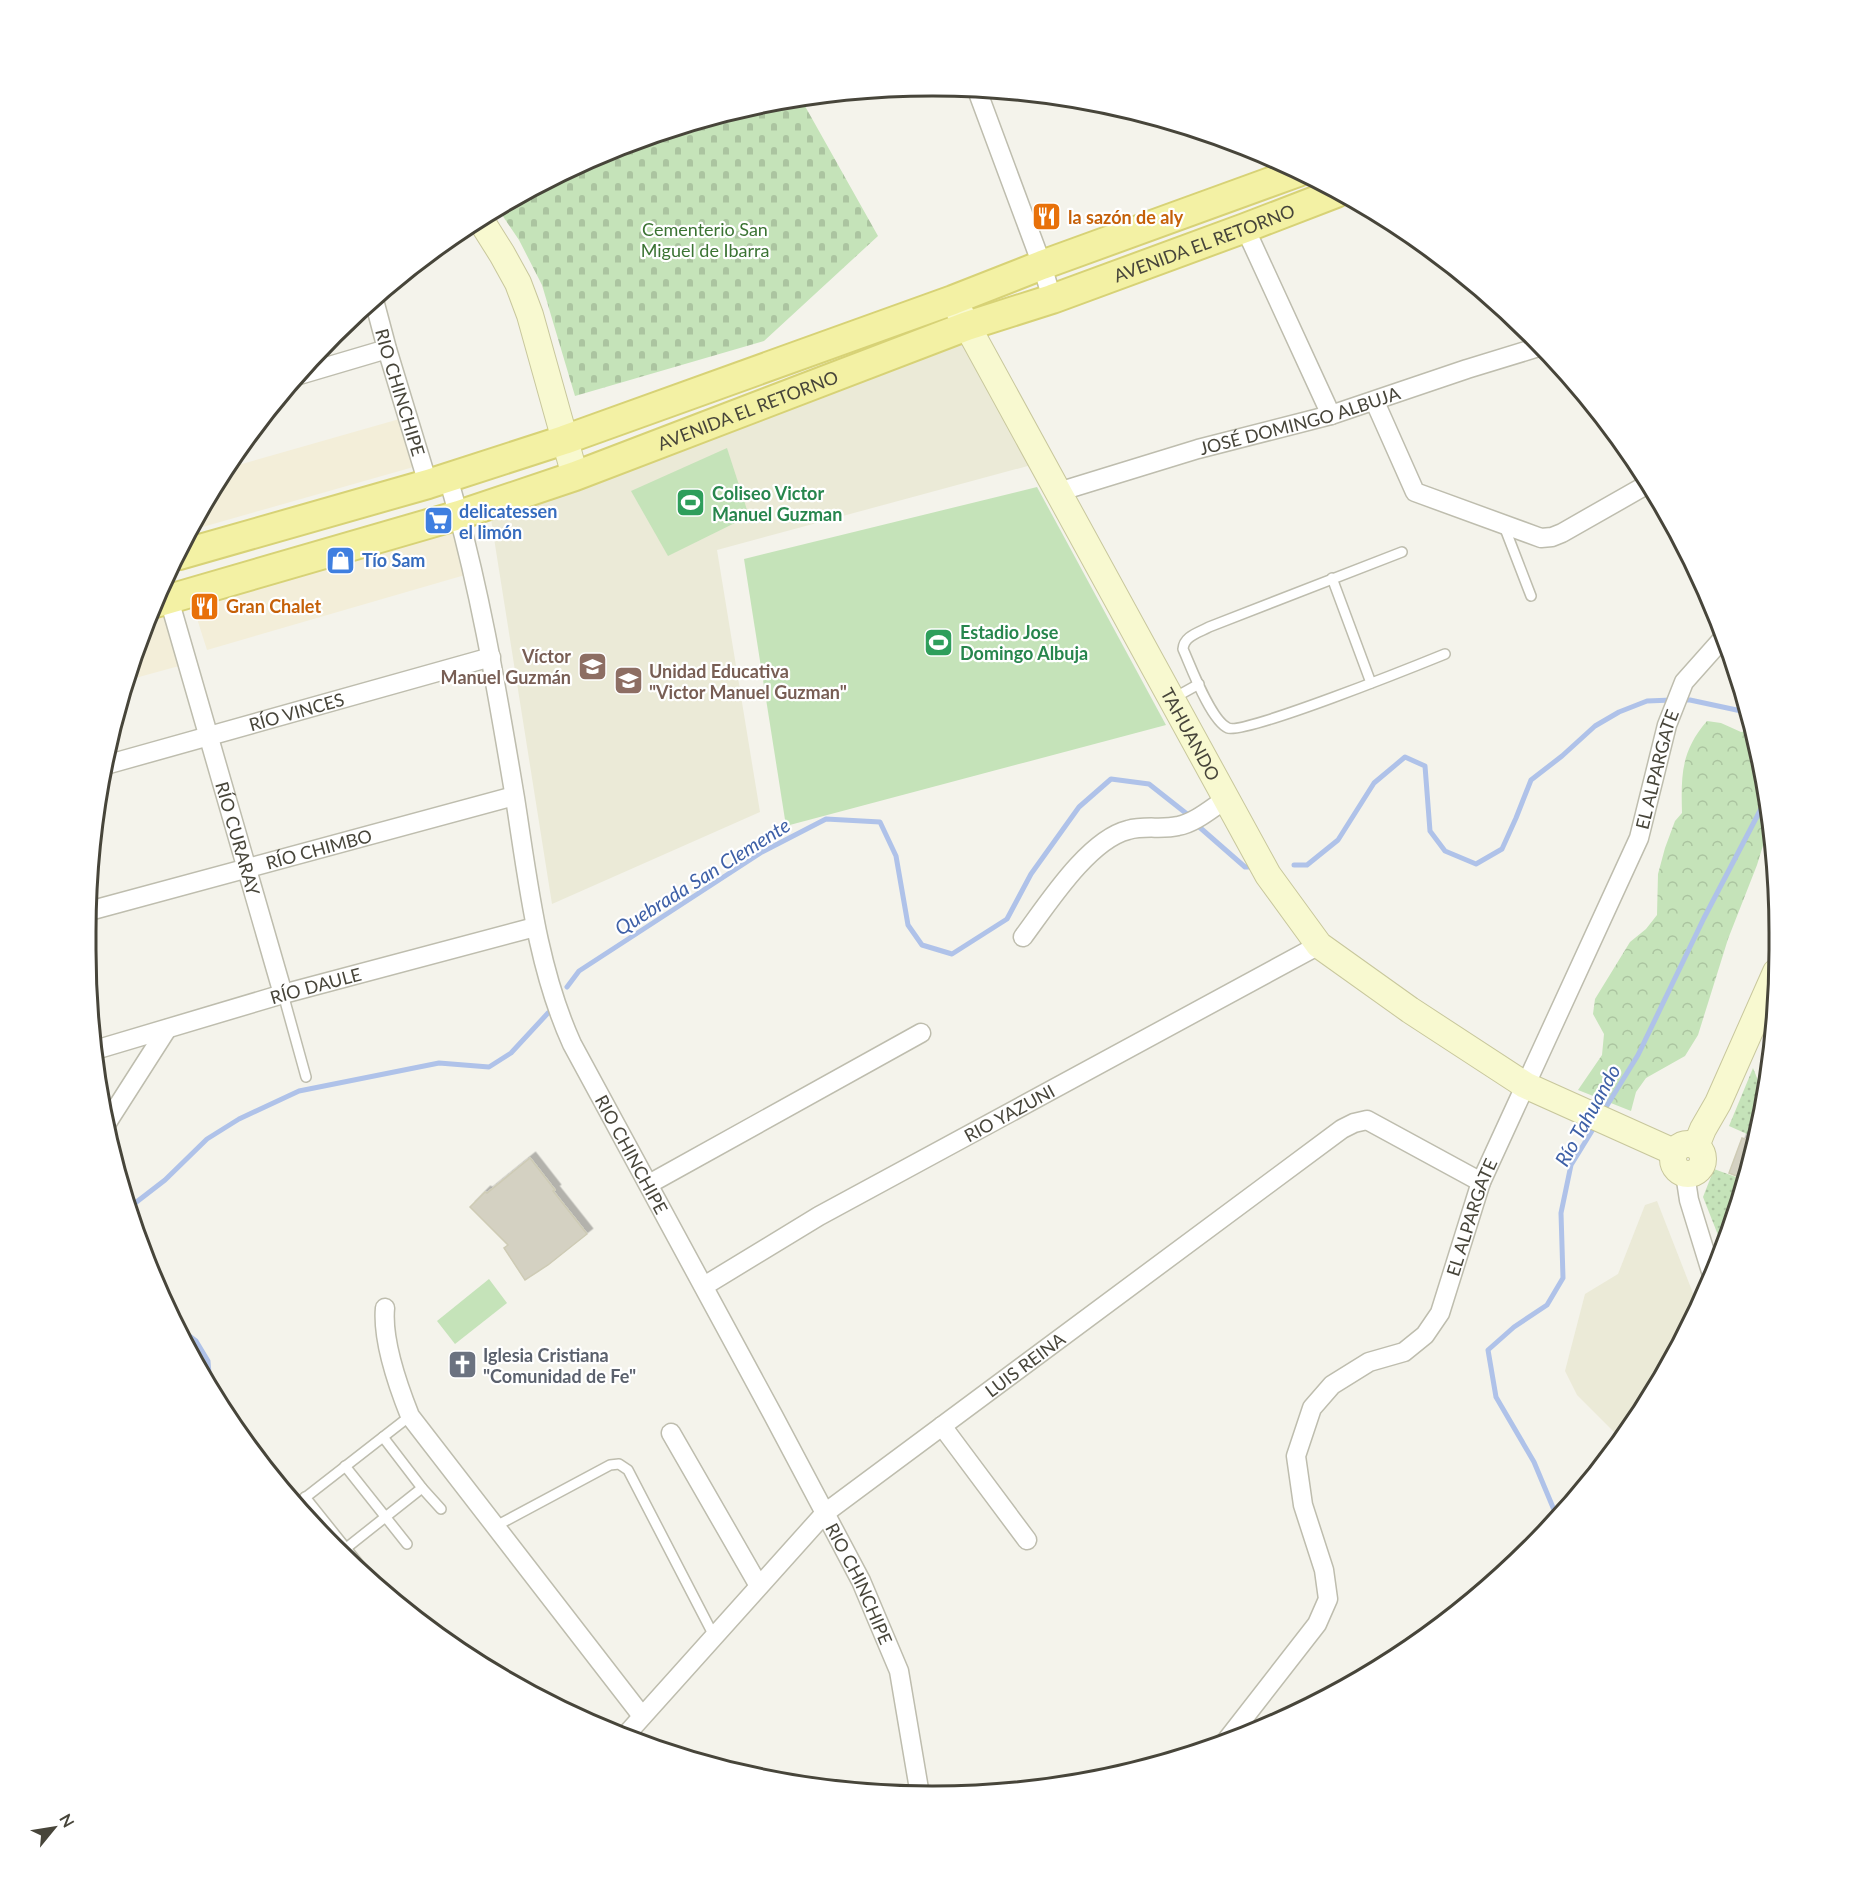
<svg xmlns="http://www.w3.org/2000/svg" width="1865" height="1882" font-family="Lato,sans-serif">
	<defs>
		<pattern id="forest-crowns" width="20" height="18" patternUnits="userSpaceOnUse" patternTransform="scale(1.5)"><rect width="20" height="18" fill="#c5e3b9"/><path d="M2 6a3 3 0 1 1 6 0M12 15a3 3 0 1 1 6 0" fill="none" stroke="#abc4a0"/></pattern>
		<pattern id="cemetery-stones" width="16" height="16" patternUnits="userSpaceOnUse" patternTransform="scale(1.5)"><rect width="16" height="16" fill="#c5e3b9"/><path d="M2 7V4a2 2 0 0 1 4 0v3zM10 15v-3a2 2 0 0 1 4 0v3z" fill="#abc4a0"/></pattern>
		<pattern id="park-dots" width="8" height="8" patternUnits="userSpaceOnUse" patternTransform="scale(1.5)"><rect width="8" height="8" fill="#c5e3b9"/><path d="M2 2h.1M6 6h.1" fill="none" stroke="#abc4a0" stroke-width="1.8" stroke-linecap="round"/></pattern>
		<filter id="shadow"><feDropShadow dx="5.5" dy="-5.5" stdDeviation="0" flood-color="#0004"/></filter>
	</defs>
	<rect width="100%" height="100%" fill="#f4f3eb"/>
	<g fill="#f3eed9">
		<path d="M403,418L417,466L192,530L224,469Z"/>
		<path d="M452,530L465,575L207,650L193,606Z"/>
		<path d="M164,616L179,666L128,680L146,621Z"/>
	</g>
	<g fill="#ebead7">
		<path d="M970,337L1035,464L717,550L760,812L552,904L490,513Z"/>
		<path d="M1657,1201L1698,1306L1637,1420L1621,1439L1577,1395L1565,1371L1585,1294L1618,1274L1645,1205Z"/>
	</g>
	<path fill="url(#forest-crowns)" d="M1707,721L1721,723L1741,732L1752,730L1763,767L1769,826L1757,865L1728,939L1698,1035L1685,1056L1646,1078L1636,1092L1631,1111L1578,1090L1602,1055L1604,1034L1593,1014L1595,999L1630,942L1646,929L1657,915L1658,874L1665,848L1675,821L1682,813C1681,775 1681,751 1707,721Z"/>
	<path fill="url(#cemetery-stones)" d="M801,99L878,236L764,341L575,396L542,285L519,240L498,209L608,150L767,102Z"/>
	<g fill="url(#park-dots)">
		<path d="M1753,1068L1765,1098L1763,1114L1756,1138L1729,1126Z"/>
		<path d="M1714,1169L1744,1180L1726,1238L1720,1240L1703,1197Z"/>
	</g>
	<g fill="#c5e3b9">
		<path d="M727,448L749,516L668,556L631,491Z"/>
		<path d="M1037,487L1166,725L786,826L744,559Z"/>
		<path d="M489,1279L507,1303L455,1344L437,1321Z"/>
	</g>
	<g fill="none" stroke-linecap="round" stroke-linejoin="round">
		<g stroke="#afc2e9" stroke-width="5">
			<path d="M1682,700H1690L1746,712"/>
			<path d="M1197,825L1245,867H1250"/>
			<path d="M1294,865H1307L1338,840L1374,783L1405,757L1425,766L1430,831L1445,851L1476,864L1502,849L1516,818L1531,780L1562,756L1595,726L1619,712L1647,701L1672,700"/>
			<path d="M567,987L579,971L762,852L826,819L880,822L896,856L908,925L922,945L952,954L1007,919L1031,874L1079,807L1111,779L1149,784L1187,814"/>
			<path d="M1603,1112L1638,1055L1704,918L1764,803L1765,781"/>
			<path d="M130,1207L165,1180L207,1139L239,1119L299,1091L439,1063L489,1067L511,1053L548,1013"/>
			<path d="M179,1328L196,1341L208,1361L210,1387"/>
			<path d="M1557,1517L1534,1462L1496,1397L1488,1350L1514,1327L1547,1305L1563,1278L1561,1213L1571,1165L1595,1126"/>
		</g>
	</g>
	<g fill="#d4d1c2" stroke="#cecbb5" stroke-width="1.5" filter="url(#shadow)">
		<path d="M1742,1138L1755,1143L1744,1179L1729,1173Z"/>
		<path d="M530,1158L555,1190L553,1191L587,1234L548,1265L525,1280L504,1248L508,1245L470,1207L485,1192L487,1193Z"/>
	</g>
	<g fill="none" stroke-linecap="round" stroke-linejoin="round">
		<defs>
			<g id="lane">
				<path d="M1504,526L1531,596"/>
				<path d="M1402,552L1209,627C1198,633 1184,636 1183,649C1191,667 1211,721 1228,728C1244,735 1418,665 1445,654"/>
				<path d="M1332,578L1371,683"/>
				<path d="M1172,699L1199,684"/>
				<path d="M283,994L306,1077"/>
				<path d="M345,1466L407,1544"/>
				<path d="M422,1488L441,1509"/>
				<path d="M305,1497L369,1577"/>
				<path d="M297,1504L410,1416"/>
				<path d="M496,1526L610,1465L619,1464L628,1470L714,1636"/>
				<path d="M340,1553L422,1488L383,1437"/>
			</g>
			<g id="street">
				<path d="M977,90L1042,265L1052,299"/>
				<path d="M1245,228L1331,415"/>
				<path id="s1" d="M374,300L387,349L428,484"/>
				<path d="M299,375L387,349"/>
				<path d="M1375,402L1415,492L1541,538L1552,537L1562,533L1648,484"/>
				<path id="s2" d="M448,478C479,582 497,691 515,798C528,881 537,967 572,1044L773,1415L861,1581L899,1671L920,1795"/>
				<path id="s3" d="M1058,492L1198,449L1331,415L1467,369L1542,346"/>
				<path id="s4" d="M164,582L283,994"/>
				<path id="s5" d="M102,766L491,657"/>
				<path id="s6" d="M89,911L514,796"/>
				<path d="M1023,937C1047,905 1088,840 1128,830C1145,825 1162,830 1178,826C1195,823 1212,808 1226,799"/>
				<path id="s7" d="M95,1050L283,994L535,927"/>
				<path d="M105,1126L167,1029"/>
				<path d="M1685,1174L1689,1200L1713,1278"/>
				<path d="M649,1184L921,1033"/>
				<path id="s8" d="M704,1286L819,1216L1319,945"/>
				<path d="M385,1308C382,1340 398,1386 410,1416L642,1716"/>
				<path d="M942,1426L1027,1540"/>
				<path d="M671,1433L759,1586"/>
				<path id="s9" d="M624,1737L825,1513L1342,1129L1354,1123L1367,1120L1481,1182"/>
				<path id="s10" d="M1226,1741L1317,1624L1328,1599L1324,1570L1303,1505L1296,1456L1312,1408L1332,1385L1369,1362L1404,1352L1425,1335L1440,1313L1481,1182L1639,838L1667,725L1684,682L1724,637"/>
			</g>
			<g id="secondary">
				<path d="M480,219L502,254L518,283L530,315L575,476"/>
				<path id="s11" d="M953,300L1268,875L1319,945L1410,1010L1525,1085L1674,1152"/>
				<circle cx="1688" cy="1159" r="15"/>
				<path d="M1696,1146L1703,1129L1718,1103L1776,972"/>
			</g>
			<g id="primary">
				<path d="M179,555L428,484L564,440L953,300L1042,265L1298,172"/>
				<path id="s12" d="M152,604L459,515L575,476L967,326L1052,299L1245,228L1336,193"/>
			</g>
		</defs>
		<use href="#lane" stroke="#bebdae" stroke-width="12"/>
		<use href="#street" stroke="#bebdae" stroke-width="21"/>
		<use href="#secondary" stroke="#c8c79c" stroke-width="28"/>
		<use href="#primary" stroke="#d7d276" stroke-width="32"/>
		<use href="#lane" stroke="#fff" stroke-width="9"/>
		<use href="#street" stroke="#fff" stroke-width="18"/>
		<use href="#secondary" stroke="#f8f9d0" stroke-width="26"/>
		<use href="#primary" stroke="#f3f1a4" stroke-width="28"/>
	</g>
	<defs>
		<symbol id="restaurant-square" viewBox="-11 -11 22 22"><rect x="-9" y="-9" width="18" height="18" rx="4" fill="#e8710a" stroke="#fff"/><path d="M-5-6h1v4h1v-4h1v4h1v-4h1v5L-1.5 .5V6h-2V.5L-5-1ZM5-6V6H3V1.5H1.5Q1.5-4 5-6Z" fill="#fff"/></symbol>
		<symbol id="stadium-square" viewBox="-11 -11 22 22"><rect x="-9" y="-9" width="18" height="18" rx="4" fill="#2e9e5b" stroke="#fff"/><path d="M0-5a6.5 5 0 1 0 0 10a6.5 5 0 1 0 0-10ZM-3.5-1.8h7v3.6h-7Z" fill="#fff"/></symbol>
		<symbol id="supermarket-square" viewBox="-11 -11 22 22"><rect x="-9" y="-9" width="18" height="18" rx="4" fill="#3f7fe0" stroke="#fff"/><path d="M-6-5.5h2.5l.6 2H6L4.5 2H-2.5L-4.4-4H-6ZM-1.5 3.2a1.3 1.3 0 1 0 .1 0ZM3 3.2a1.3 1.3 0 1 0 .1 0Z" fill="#fff"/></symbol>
		<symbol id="shop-square" viewBox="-11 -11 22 22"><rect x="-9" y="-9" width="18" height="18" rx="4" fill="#3f7fe0" stroke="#fff"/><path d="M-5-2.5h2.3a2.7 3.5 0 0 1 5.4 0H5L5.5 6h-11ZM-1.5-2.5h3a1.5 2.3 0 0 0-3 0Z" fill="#fff"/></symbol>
		<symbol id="school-square" viewBox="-11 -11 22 22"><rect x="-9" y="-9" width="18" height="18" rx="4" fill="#8d6e63" stroke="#fff"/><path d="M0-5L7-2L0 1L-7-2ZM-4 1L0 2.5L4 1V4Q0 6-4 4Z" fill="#fff"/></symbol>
		<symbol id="university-square" viewBox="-11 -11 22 22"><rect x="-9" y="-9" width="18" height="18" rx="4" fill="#8d6e63" stroke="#fff"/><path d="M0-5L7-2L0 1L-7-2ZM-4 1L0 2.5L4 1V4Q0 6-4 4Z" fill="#fff"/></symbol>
		<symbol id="church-square" viewBox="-11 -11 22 22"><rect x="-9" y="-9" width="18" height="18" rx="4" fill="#6b7280" stroke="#fff"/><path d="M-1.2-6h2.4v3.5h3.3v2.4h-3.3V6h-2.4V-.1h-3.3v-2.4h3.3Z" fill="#fff"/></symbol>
	</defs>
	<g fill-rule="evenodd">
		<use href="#restaurant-square" x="1030" y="200" width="33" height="33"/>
		<use href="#stadium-square" x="674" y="486" width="33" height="33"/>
		<use href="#supermarket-square" x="422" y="504" width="33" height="33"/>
		<use href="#shop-square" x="324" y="544" width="33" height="33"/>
		<use href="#restaurant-square" x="188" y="590" width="33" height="33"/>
		<use href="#stadium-square" x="922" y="626" width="33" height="33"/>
		<use href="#school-square" x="576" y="650" width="33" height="33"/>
		<use href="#university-square" x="612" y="664" width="33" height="33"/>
		<use href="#church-square" x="446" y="1348" width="33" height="33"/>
	</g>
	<g text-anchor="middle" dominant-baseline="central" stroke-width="4.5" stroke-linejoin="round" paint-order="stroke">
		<g font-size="18" font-weight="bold" fill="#c56008" stroke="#fff" text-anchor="start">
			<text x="1068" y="217">la sazón de aly</text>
			<text x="226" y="606">Gran Chalet</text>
		</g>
		<g font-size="18" fill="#3b7333" stroke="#fff">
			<text x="705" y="229">Cementerio San<tspan x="705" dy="21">Miguel de Ibarra</tspan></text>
		</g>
		<g font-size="18" fill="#47453a" stroke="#fff">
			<text stroke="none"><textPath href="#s12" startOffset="1113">AVENIDA EL RETORNO</textPath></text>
			<text stroke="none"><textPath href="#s1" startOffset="96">RIO CHINCHIPE</textPath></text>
			<text stroke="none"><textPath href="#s12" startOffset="627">AVENIDA EL RETORNO</textPath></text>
			<text stroke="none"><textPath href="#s3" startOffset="252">JOSÉ DOMINGO ALBUJA</textPath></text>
			<text stroke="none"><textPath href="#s5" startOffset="202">RÍO VINCES</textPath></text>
			<text stroke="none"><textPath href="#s11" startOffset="495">TAHUANDO</textPath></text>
			<text stroke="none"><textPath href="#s10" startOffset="1124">EL ALPARGATE</textPath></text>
			<text stroke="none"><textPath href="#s4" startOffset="267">RÍO CURARAY</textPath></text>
			<text stroke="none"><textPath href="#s6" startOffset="238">RÍO CHIMBO</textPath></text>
			<text stroke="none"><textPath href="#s7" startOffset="230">RÍO DAULE</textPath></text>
			<text stroke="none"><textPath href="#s8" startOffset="351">RIO YAZUNI</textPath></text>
			<text stroke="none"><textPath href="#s2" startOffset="706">RIO CHINCHIPE</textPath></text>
			<text stroke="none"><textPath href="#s10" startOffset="638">EL ALPARGATE</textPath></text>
			<text stroke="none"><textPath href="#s9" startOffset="550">LUIS REINA</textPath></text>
			<text stroke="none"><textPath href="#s2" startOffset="1192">RIO CHINCHIPE</textPath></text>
		</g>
		<g font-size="18" font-weight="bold" fill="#27864d" stroke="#fff" text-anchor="start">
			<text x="712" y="493">Coliseo Victor<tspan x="712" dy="21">Manuel Guzman</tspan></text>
			<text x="960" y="632">Estadio Jose<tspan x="960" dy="21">Domingo Albuja</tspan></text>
		</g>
		<g font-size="18" font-weight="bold" fill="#366cbe" stroke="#fff" text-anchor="start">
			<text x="459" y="511">delicatessen<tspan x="459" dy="21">el limón</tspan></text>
			<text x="362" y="560">Tío Sam</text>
		</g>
		<g font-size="18" font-weight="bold" fill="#785e54" stroke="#fff" text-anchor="end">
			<text x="571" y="656">Víctor<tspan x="571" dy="21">Manuel Guzmán</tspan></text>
			<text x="649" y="671" text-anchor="start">Unidad Educativa<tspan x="649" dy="21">"Victor Manuel Guzman"</tspan></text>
		</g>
		<g font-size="18" font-weight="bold" fill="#5b616d" stroke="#fff" text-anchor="start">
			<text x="483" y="1355">Iglesia Cristiana<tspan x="483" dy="21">"Comunidad de Fe"</tspan></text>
		</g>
		<g font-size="20" font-style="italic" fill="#3e60a7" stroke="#fff">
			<text transform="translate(702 876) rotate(-32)">Quebrada San Clemente</text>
			<text transform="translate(1587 1115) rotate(-61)">Río Tahuando</text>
		</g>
	</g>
	<path d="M0 0H1865V1882H0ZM932 96H933A836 836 0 0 1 1769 932V950A836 836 0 0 1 933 1786H932A836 836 0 0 1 96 950V932A836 836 0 0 1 932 96Z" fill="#fff" fill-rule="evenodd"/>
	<path fill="none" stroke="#47453a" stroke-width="3" d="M932 96H933A836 836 0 0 1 1769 932V950A836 836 0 0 1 933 1786H932A836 836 0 0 1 96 950V932A836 836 0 0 1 932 96Z"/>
	<g transform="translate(54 1828) rotate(60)" stroke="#ffffff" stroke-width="4.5" paint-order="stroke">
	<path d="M0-4.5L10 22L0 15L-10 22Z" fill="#47453a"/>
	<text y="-9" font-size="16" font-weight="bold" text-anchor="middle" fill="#47453a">N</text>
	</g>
</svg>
